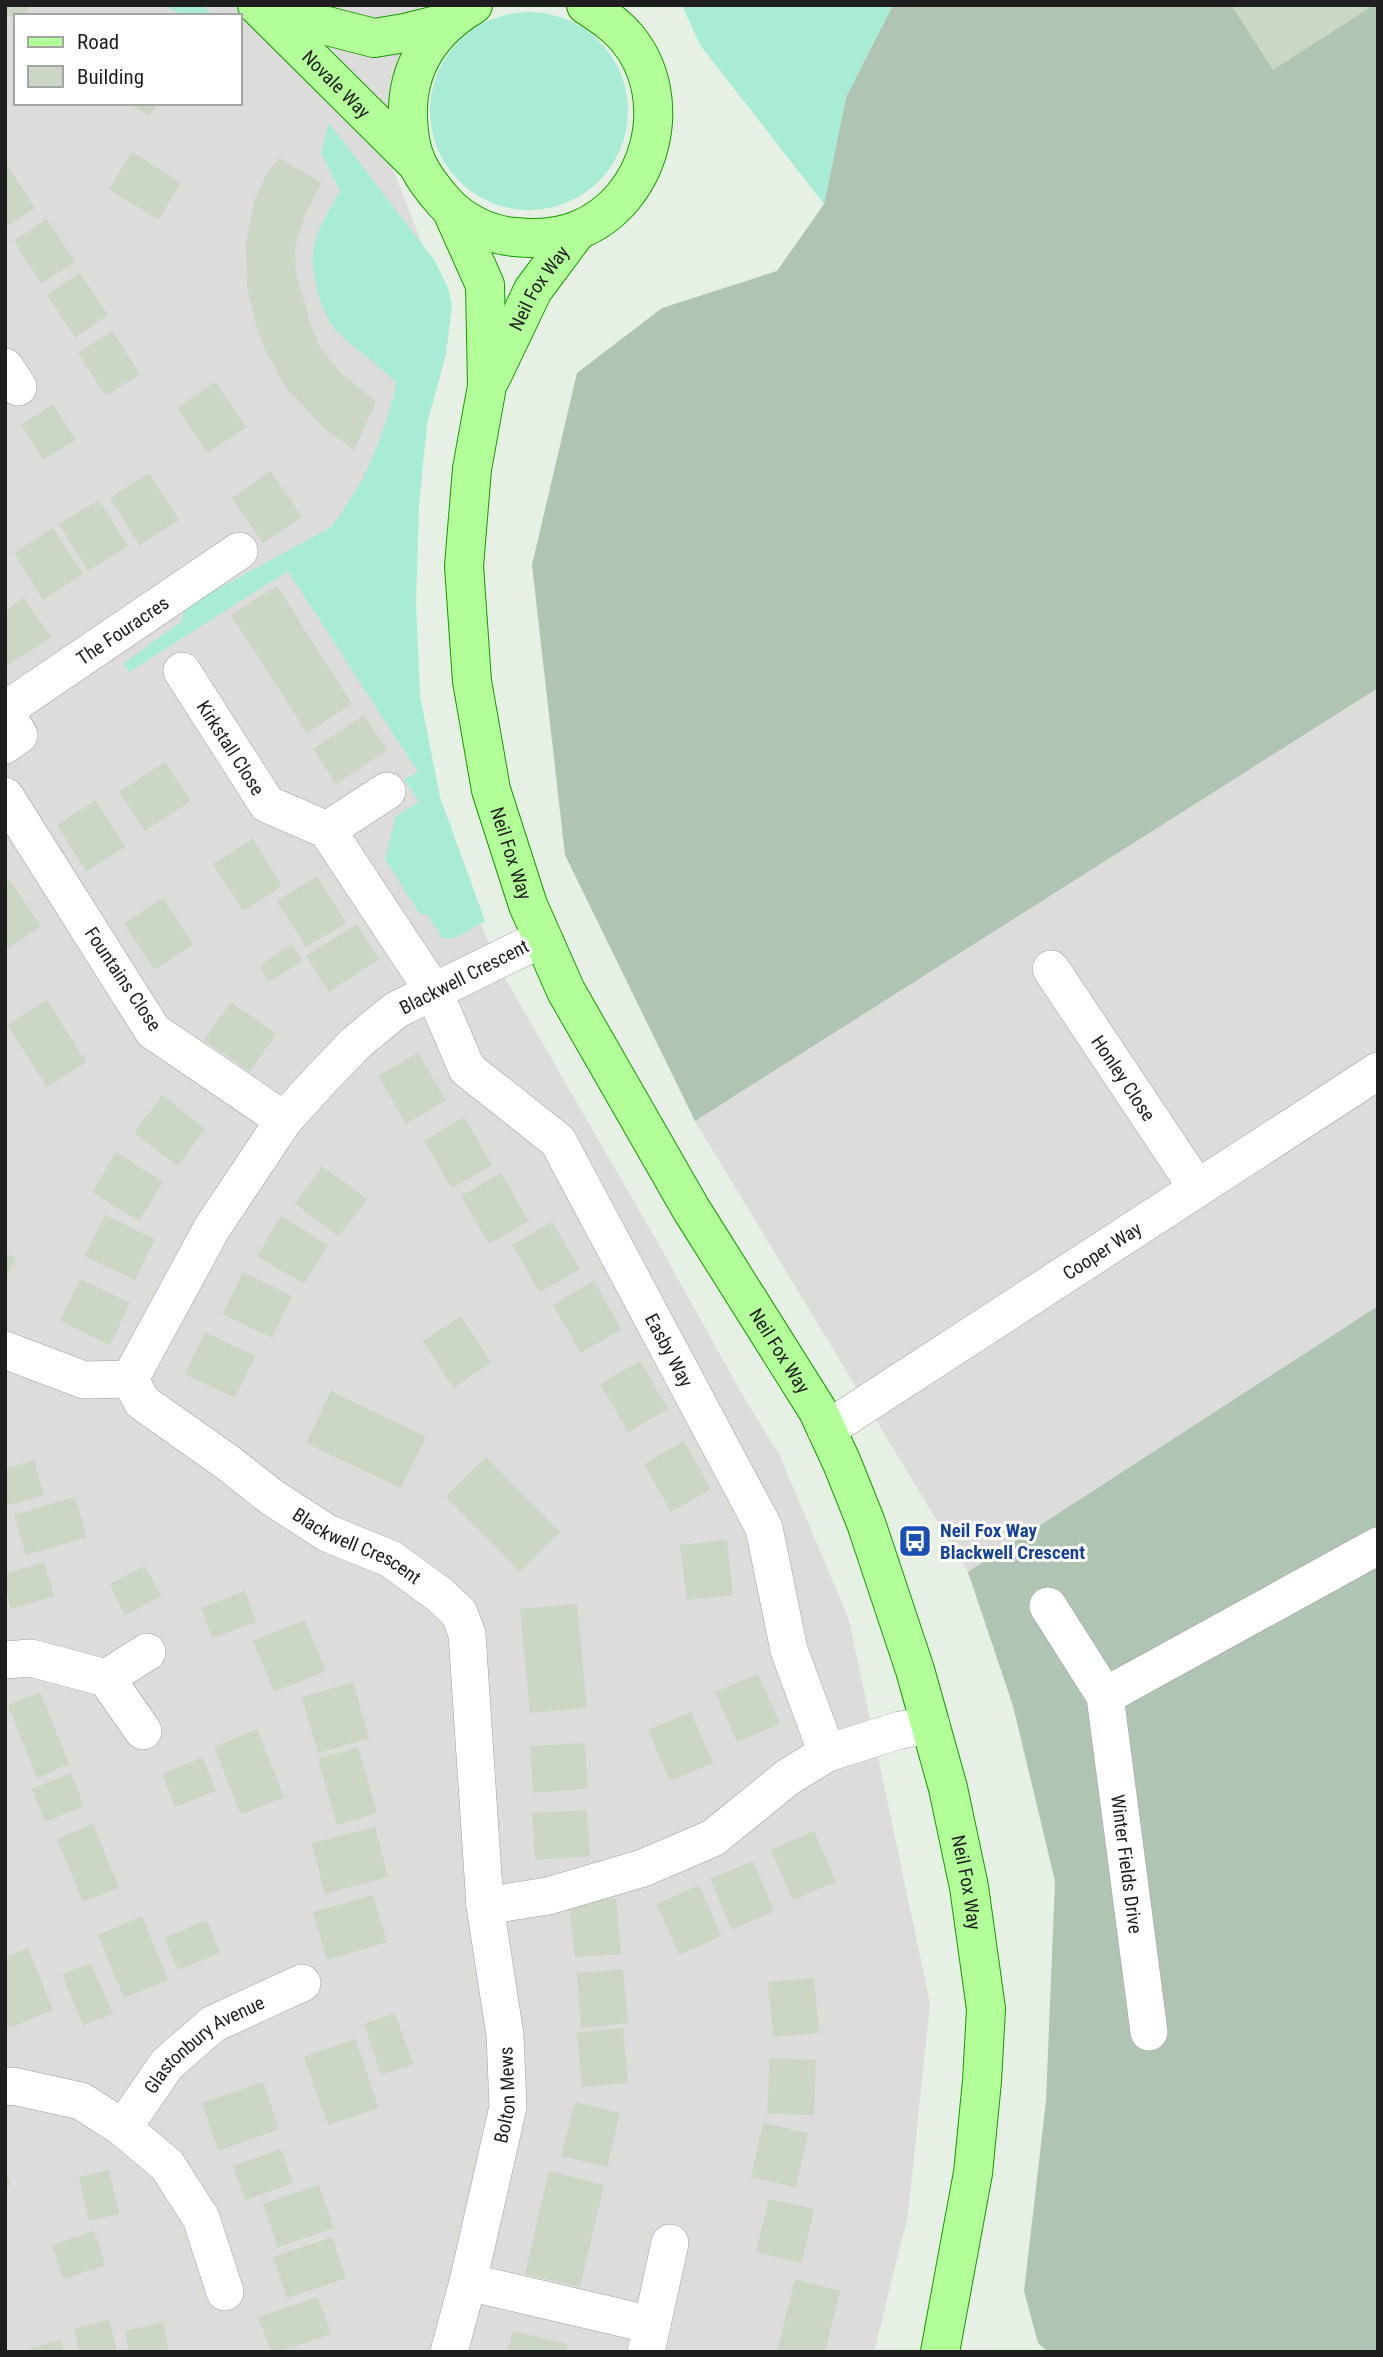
<svg xmlns="http://www.w3.org/2000/svg" width="1383" height="2357" font-family="'Roboto Condensed',sans-serif">
	<rect width="100%" height="100%" fill="#e6f0e4"/>
	<g fill="#dcdcdb" fill-rule="evenodd">
		<path d="M5,5H419L393,169L429,262L409,467L412,717L454,865L506,980L662,1250L743,1396L780,1456L849,1620L930,2003L908,2215L874,2352H5ZM16,16H240V103H16Z"/>
		<path d="M1378,688V1306L968,1572L695,1121Z"/>
	</g>
	<g fill="#afc4b3">
		<path d="M893,5H1378V688L695,1121L565,855L532,565L577,373L662,308L777,271L824,204L846,97Z"/>
		<path d="M1378,1306V2352H1048L1038,2343L1024,2291L1046,2101L1055,1881L1013,1706L968,1572Z"/>
	</g>
	<g fill="#a8ecd6">
		<path d="M162,5H201L215,16H185Z"/>
		<path d="M682,5H893L846,97L824,204L700,45Z"/>
		<circle cx="529" cy="111" r="99"/>
		<path d="M329,123L435,261L448,288L452,305L446,354L427,424L419,506L416,603L420,696L440,797L485,921L455,938H442L428,915L420,914L385,859L396,816L419,802L404,779L418,772L288,571L129,672L124,663L182,621L185,607L331,527C367,481 380,443 396,388L395,382C378,363 355,350 338,332C320,314 309,268 314,245C319,226 331,208 340,191L321,153Z"/>
	</g>
	<g fill="#cbd6c4">
		<path d="M5,5H29L27,16H16V17L8,16L5,18Z"/>
		<path d="M1231,5H1374L1273,70Z"/>
		<path d="M129,103H158L149,116Z"/>
		<path d="M132,152L181,183L158,220L109,189Z"/>
		<path d="M279,158L322,183L305,214L295,247L296,274L310,322L320,348L341,373L376,402L354,450L325,429L287,389L265,350L255,321L247,287L246,243L254,202L266,175Z"/>
		<path d="M7,165L35,208L5,227V166Z"/>
		<path d="M47,219L75,262L41,284L14,241Z"/>
		<path d="M80,273L108,315L75,337L47,295Z"/>
		<path d="M112,331L140,374L106,396L78,353Z"/>
		<path d="M215,382L246,427L207,453L177,408Z"/>
		<path d="M53,404L76,440L43,460L21,425Z"/>
		<path d="M271,471L302,517L263,543L232,498Z"/>
		<path d="M149,473L179,520L139,545L110,498Z"/>
		<path d="M99,500L128,546L88,571L59,524Z"/>
		<path d="M53,528L83,574L43,600L14,553Z"/>
		<path d="M277,586L352,704L307,733L231,615Z"/>
		<path d="M24,598L51,637L5,667V611Z"/>
		<path d="M364,715L387,750L336,784L313,749Z"/>
		<path d="M165,762L191,801L145,831L119,792Z"/>
		<path d="M96,800L125,847L86,871L57,825Z"/>
		<path d="M253,839L282,886L243,911L213,864Z"/>
		<path d="M317,876L346,923L306,947L277,901Z"/>
		<path d="M10,880L41,926L5,950V883Z"/>
		<path d="M163,898L193,944L155,970L124,924Z"/>
		<path d="M357,924L379,959L329,992L306,956Z"/>
		<path d="M292,944L302,961L269,982L259,966Z"/>
		<path d="M47,1000L86,1062L47,1087L7,1025Z"/>
		<path d="M231,1002L276,1034L250,1072L204,1040Z"/>
		<path d="M418,1053L446,1100L406,1124L378,1076Z"/>
		<path d="M162,1095L205,1129L178,1166L134,1133Z"/>
		<path d="M464,1117L492,1165L452,1188L424,1141Z"/>
		<path d="M116,1152L163,1182L139,1221L92,1192Z"/>
		<path d="M322,1166L367,1199L339,1236L295,1204Z"/>
		<path d="M501,1173L529,1221L489,1244L461,1196Z"/>
		<path d="M105,1215L155,1239L135,1280L85,1256Z"/>
		<path d="M281,1216L328,1245L304,1284L257,1256Z"/>
		<path d="M552,1222L580,1269L540,1292L512,1245Z"/>
		<path d="M5,1253L16,1258L5,1279Z"/>
		<path d="M243,1272L292,1296L272,1338L222,1314Z"/>
		<path d="M80,1279L130,1303L110,1345L60,1321Z"/>
		<path d="M594,1281L621,1329L581,1353L553,1305Z"/>
		<path d="M461,1316L491,1362L453,1388L423,1341Z"/>
		<path d="M205,1332L255,1356L235,1398L185,1374Z"/>
		<path d="M640,1361L668,1409L628,1432L600,1384Z"/>
		<path d="M331,1391L426,1437L401,1488L306,1443Z"/>
		<path d="M684,1441L711,1489L671,1512L644,1464Z"/>
		<path d="M486,1457L560,1532L520,1572L446,1497Z"/>
		<path d="M34,1460L44,1495L5,1506V1469Z"/>
		<path d="M75,1497L87,1537L26,1555L14,1515Z"/>
		<path d="M727,1540L733,1595L687,1600L680,1545Z"/>
		<path d="M44,1562L54,1596L11,1609L5,1588V1574Z"/>
		<path d="M145,1566L161,1596L125,1615L110,1584Z"/>
		<path d="M245,1591L256,1622L212,1638L201,1608Z"/>
		<path d="M577,1604L587,1708L530,1713L520,1609Z"/>
		<path d="M305,1620L326,1671L274,1692L253,1641Z"/>
		<path d="M758,1674L780,1724L737,1742L715,1692Z"/>
		<path d="M353,1682L369,1738L318,1753L302,1697Z"/>
		<path d="M40,1692L69,1764L37,1778L8,1705Z"/>
		<path d="M691,1712L713,1763L670,1781L648,1730Z"/>
		<path d="M257,1729L284,1797L241,1815L214,1747Z"/>
		<path d="M585,1743L588,1789L533,1793L530,1746Z"/>
		<path d="M358,1747L377,1813L337,1825L318,1759Z"/>
		<path d="M203,1757L216,1791L175,1807L162,1774Z"/>
		<path d="M71,1773L84,1806L45,1822L32,1789Z"/>
		<path d="M587,1810L590,1856L535,1860L532,1813Z"/>
		<path d="M93,1824L119,1888L83,1902L57,1839Z"/>
		<path d="M375,1827L388,1877L325,1894L312,1843Z"/>
		<path d="M814,1831L836,1882L793,1900L771,1850Z"/>
		<path d="M753,1861L774,1911L732,1930L710,1879Z"/>
		<path d="M699,1885L721,1936L679,1955L657,1904Z"/>
		<path d="M373,1895L387,1942L327,1960L313,1912Z"/>
		<path d="M616,1898L621,1954L575,1957L569,1903Z"/>
		<path d="M142,1916L168,1980L124,1998L98,1935Z"/>
		<path d="M207,1920L220,1953L178,1970L164,1938Z"/>
		<path d="M28,1948L53,2010L9,2028L5,2020V1958Z"/>
		<path d="M91,1963L113,2014L83,2025L62,1974Z"/>
		<path d="M623,1969L628,2023L581,2028L577,1973Z"/>
		<path d="M814,1978L819,2033L773,2037L768,1982Z"/>
		<path d="M395,2013L413,2064L381,2075L364,2024Z"/>
		<path d="M623,2028L628,2083L582,2087L577,2032Z"/>
		<path d="M355,2039L379,2108L328,2125L304,2057Z"/>
		<path d="M770,2058L816,2060L814,2115L767,2113Z"/>
		<path d="M263,2082L279,2129L218,2151L202,2103Z"/>
		<path d="M575,2102L620,2113L607,2167L561,2156Z"/>
		<path d="M763,2123L808,2133L796,2187L751,2177Z"/>
		<path d="M281,2149L293,2183L245,2200L233,2166Z"/>
		<path d="M5,2170L11,2185L5,2187Z"/>
		<path d="M109,2170L119,2214L89,2221L79,2177Z"/>
		<path d="M549,2171L604,2185L580,2287L525,2274Z"/>
		<path d="M319,2185L334,2228L278,2247L263,2204Z"/>
		<path d="M769,2199L814,2209L802,2263L756,2252Z"/>
		<path d="M94,2231L105,2265L63,2279L52,2245Z"/>
		<path d="M332,2237L346,2278L287,2298L273,2257Z"/>
		<path d="M795,2279L840,2291L825,2352H777Z"/>
		<path d="M318,2297L331,2334L278,2352H271L258,2317Z"/>
		<path d="M109,2320L117,2352H79L74,2329Z"/>
		<path d="M163,2322L169,2352H129L125,2331Z"/>
		<path d="M513,2331L567,2344L566,2352H507Z"/>
		<path d="M61,2340L64,2352H32L31,2348Z"/>
	</g>
	<g fill="none" stroke-linecap="round" stroke-linejoin="round">
		<defs>
			<g id="street">
				<path d="M5,367L18,387"/>
				<path id="s1" d="M182,671L267,804L327,830L434,992L467,1069L558,1141L764,1528L789,1650L827,1753"/>
				<path id="s2" d="M5,710L239,551"/>
				<path d="M5,712L19,735L5,745"/>
				<path d="M5,796L153,1031L284,1120"/>
				<path d="M327,830L387,791"/>
				<path id="s3" d="M543,938L396,1010L357,1042L324,1076L284,1120L212,1228L130,1379L142,1402L227,1462L273,1498L327,1533L391,1559L440,1595L459,1613L467,1634L485,1906L548,1896L643,1868L713,1838L788,1777L827,1753L900,1730L931,1725"/>
				<path id="s4" d="M1051,969L1197,1188"/>
				<path d="M5,1350L84,1380L130,1379"/>
				<path id="s5" d="M826,1430L1378,1071"/>
				<path id="s6" d="M1048,1606L1105,1696L1149,2032"/>
				<path d="M5,1660L31,1658L106,1678L143,1731"/>
				<path d="M106,1678L147,1652"/>
				<path d="M1105,1696L1378,1546"/>
				<path d="M5,2087L13,2086L81,2101L123,2128L167,2165L201,2218L225,2292"/>
				<path id="s7" d="M123,2128L167,2064L213,2024L302,1983"/>
				<path d="M468,2282L652,2325"/>
				<path id="s8" d="M449,2352L468,2282L508,2107L505,2035L485,1906"/>
				<path d="M646,2352L670,2243"/>
			</g>
			<g id="primary">
				<path id="s9" d="M257,5L416,163"/>
				<path d="M473,5C431,30 406,68 408,118C409,156 420,175 445,203C462,222 489,235 515,237C535,239 559,238 578,230C651,201 678,99 627,38C615,24 601,15 586,5"/>
				<path d="M266,6L300,19L374,38L405,33L449,22"/>
				<path id="s10" d="M452,211L485,285L487,386L472,469L464,566L472,681L491,790L528,905L566,991L691,1209L818,1411L842,1463L866,1523L915,1670L948,1788L969,1887L986,2009L982,2081L973,2173L940,2352"/>
				<path id="s11" d="M491,378L533,290L577,231"/>
			</g>
		</defs>
		<use href="#street" stroke="#9f9f9f" stroke-width="38"/>
		<use href="#primary" stroke="#179900" stroke-width="40"/>
		<use href="#street" stroke="#fff" stroke-width="37"/>
		<use href="#primary" stroke="#b3ff9a" stroke-width="38"/>
	</g>
	<defs>
		<symbol id="bus-square" viewBox="-11 -11 22 22"><rect x="-9" y="-9" width="18" height="18" rx="4" fill="#1a4fb4" stroke="#fff"/><path d="M-5-6H5V4H4V6H2V4H-2V6H-4V4H-5ZM-3.5-4V0h7V-4ZM-3.5 1.2v1.5H-2V1.2ZM2 1.2v1.5H3.5V1.2Z" fill="#fff"/></symbol>
	</defs>
	<g fill-rule="evenodd">
		<use href="#bus-square" x="896" y="1522" width="38" height="38"/>
	</g>
	<g text-anchor="middle" dominant-baseline="central" stroke-width="6" stroke-linejoin="round" paint-order="stroke">
		<g font-size="19" fill="#1e1e1e" stroke="#fff">
			<text stroke="none"><textPath href="#s9" startOffset="112">Novale Way</textPath></text>
			<text stroke="none"><textPath href="#s11" startOffset="102">Neil Fox Way</textPath></text>
			<text stroke="none"><textPath href="#s2" startOffset="142">The Fouracres</textPath></text>
			<text stroke="none"><textPath href="#s1" startOffset="91">Kirkstall Close</textPath></text>
			<text stroke="none"><textPath href="#s10" startOffset="656">Neil Fox Way</textPath></text>
			<text transform="translate(464 977) rotate(-27)">Blackwell Crescent</text>
			<text transform="translate(123 979) rotate(56)">Fountains Close</text>
			<text stroke="none"><textPath href="#s4" startOffset="131">Honley Close</textPath></text>
			<text stroke="none"><textPath href="#s5" startOffset="329">Cooper Way</textPath></text>
			<text stroke="none"><textPath href="#s1" startOffset="854">Easby Way</textPath></text>
			<text stroke="none"><textPath href="#s10" startOffset="1223">Neil Fox Way</textPath></text>
			<text stroke="none"><textPath href="#s3" startOffset="908">Blackwell Crescent</textPath></text>
			<text stroke="none"><textPath href="#s6" startOffset="276">Winter Fields Drive</textPath></text>
			<text stroke="none"><textPath href="#s10" startOffset="1790">Neil Fox Way</textPath></text>
			<text stroke="none"><textPath href="#s7" startOffset="119">Glastonbury Avenue</textPath></text>
			<text stroke="none"><textPath href="#s8" startOffset="264">Bolton Mews</textPath></text>
		</g>
		<g font-size="19" font-weight="bold" fill="#164399" stroke="#fff" text-anchor="start">
			<text x="940" y="1530">Neil Fox Way<tspan x="940" dy="22">Blackwell Crescent</tspan></text>
		</g>
	</g>
	<rect width="1383" height="2357" fill="none" stroke="#1e1e1e" stroke-width="14"/>
	<rect x="14" y="14" width="228" height="91" fill="#ffffff" stroke="#a5a5a5" stroke-width="2"/>
	<rect x="28" y="37" width="35" height="10" fill="#b3ff9a" stroke="#a5a5a5" stroke-width="2"/>
	<text x="77" y="49" font-size="21" fill="#1e1e1e">Road</text>
	<rect x="28" y="66" width="35" height="21" fill="#cbd6c4" stroke="#a5a5a5" stroke-width="2"/>
	<text x="77" y="84" font-size="21" fill="#1e1e1e">Building</text>
</svg>
